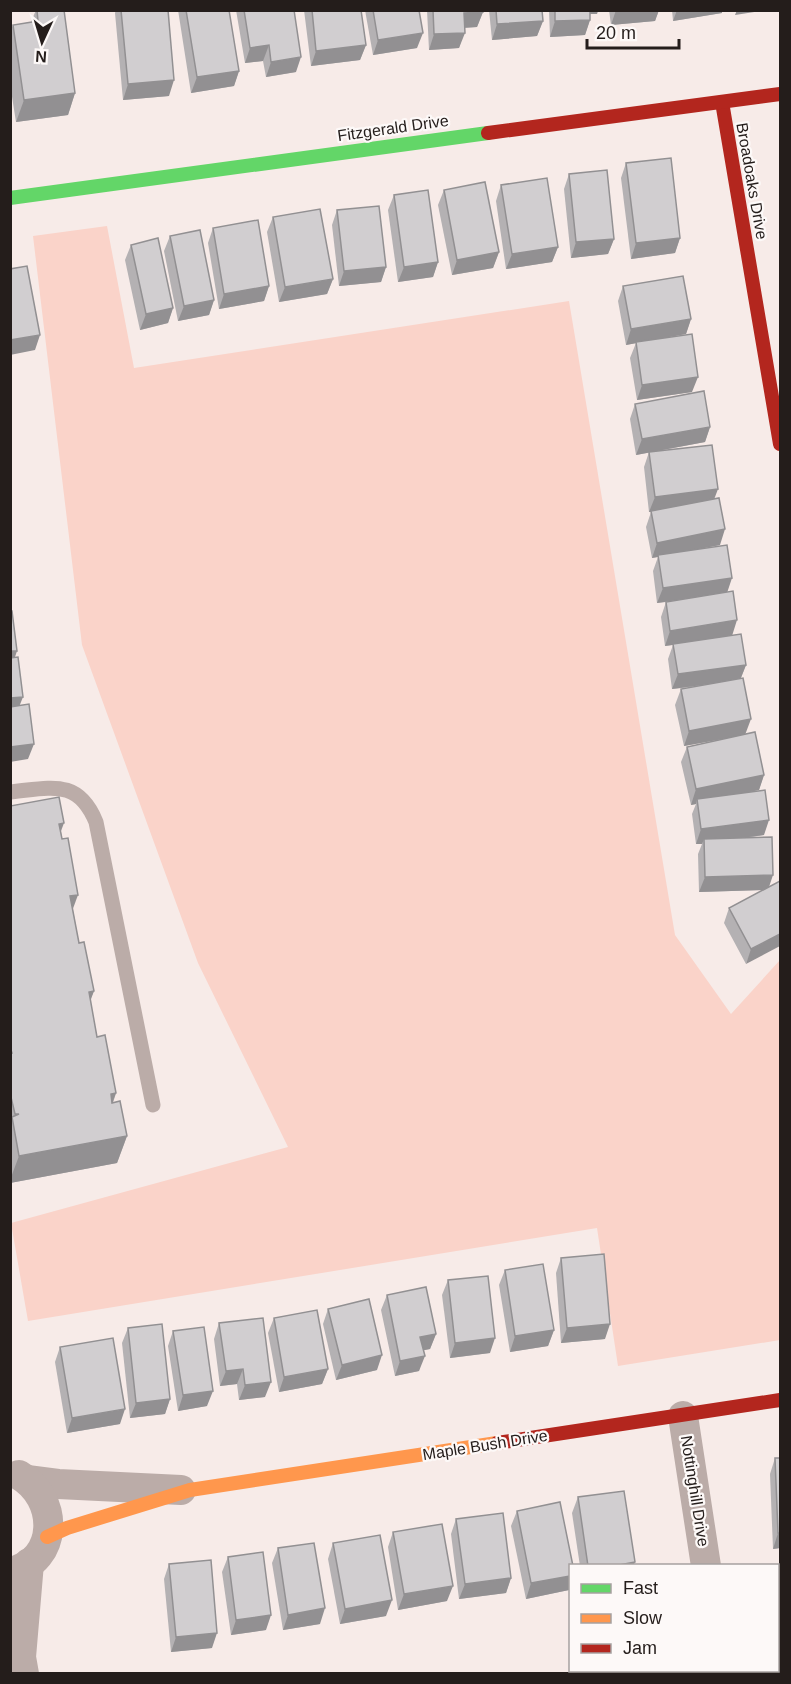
<svg xmlns="http://www.w3.org/2000/svg" width="791" height="1684" font-family="Arial,sans-serif">
	<rect width="100%" height="100%" fill="#f7ebe8"/>
	<path fill="#fad3c9" d="M107,226L134,368L569,301L675,935L731,1014L780,960V1340L618,1366L597,1228L28,1321L11,1223L288,1147L198,963L82,645L33,236Z"/>
	<g fill="none" stroke-linecap="round" stroke-linejoin="round">
		<path stroke="#bbaca8" stroke-width="15" d="M10,792C51,788 78,778 96,822L153,1105"/>
		<g stroke="#bbaca8" stroke-width="30">
			<path d="M683,1416L706,1566"/>
			<path d="M27,1480L58,1484L181,1490"/>
			<path d="M10,1572C60,1561 59,1498 19,1475"/>
			<path d="M724,1670V1674"/>
			<path d="M24,1674L21,1657L29,1563"/>
		</g>
		<path stroke="#63d668" stroke-width="14" d="M10,198L488,133"/>
		<path stroke="#ff974d" stroke-width="14" d="M47,1537L67,1528L190,1490L497,1443"/>
		<g stroke="#b3261e" stroke-width="14">
			<path d="M722,102L780,444"/>
			<path d="M488,133L780,94"/>
			<path d="M497,1443L780,1400"/>
		</g>
	</g>
	<g fill="#b4b1b3">
		<path d="M36,10H64L75,93L68,115L16,122L10,84V32L13,25L31,22Z"/>
		<path d="M116,10H168L169,96L123,100L115,13Z"/>
		<path d="M178,10H229L239,71L234,86L191,93Z"/>
		<path d="M236,10H294L296,72L266,77L263,61L245,63Z"/>
		<path d="M304,10H361L366,45L360,60L311,66Z"/>
		<path d="M365,10H419L417,48L373,55Z"/>
		<path d="M427,10H483V12L477,27L465,28L459,48L429,50Z"/>
		<path d="M489,10H542L543,21L537,36L492,40Z"/>
		<path d="M549,10H598L597,14H590V20L585,35L550,37Z"/>
		<path d="M609,10H659L655,21L611,25Z"/>
		<path d="M672,10H722V13L673,21Z"/>
		<path d="M626,163L680,238L675,253L631,259L621,178Z"/>
		<path d="M569,174L614,239L608,254L571,258L564,189Z"/>
		<path d="M501,185L558,247L552,262L506,269L496,201Z"/>
		<path d="M444,190L499,252L493,268L452,275L438,205Z"/>
		<path d="M394,195L438,262L433,277L398,282L388,210Z"/>
		<path d="M337,210L386,267L381,282L339,286L332,225Z"/>
		<path d="M273,217L333,279L327,294L279,302L267,232Z"/>
		<path d="M213,228L269,286L264,301L219,309L208,243Z"/>
		<path d="M170,236L214,300L209,315L178,321L164,251Z"/>
		<path d="M131,245L173,308L168,323L140,330L125,260Z"/>
		<path d="M623,286L691,319L686,334L644,341L692,392L637,400L630,358L636,343L626,345L618,301Z"/>
		<path d="M635,404L710,427L705,442L636,455L630,419Z"/>
		<path d="M649,452L714,499L720,545L683,552L727,592L732,635L746,665L741,678L745,734L764,775L759,790L753,791L764,835L746,838L769,887L780,881L746,964L724,923L729,908L763,890L699,892L698,854L702,844H696L692,814L696,804L691,805L681,762L687,747L727,738L684,746L675,705L681,689L701,686L672,689L668,659L673,645L665,646L661,617L666,602L657,603L653,571L658,557L652,558L646,527L651,512H649L644,467Z"/>
		<path d="M10,806L61,832L73,910L79,943L94,991L90,1000L97,1037L116,1093L113,1103L127,1136L117,1163L10,1183Z"/>
		<path d="M561,1258L605,1339L561,1343L556,1273Z"/>
		<path d="M505,1270L554,1330L548,1346L510,1352L499,1285Z"/>
		<path d="M448,1280L490,1353L450,1358L442,1295Z"/>
		<path d="M387,1295L436,1334L430,1349L423,1350L419,1371L395,1376L381,1310Z"/>
		<path d="M328,1309L377,1370L336,1380L323,1324Z"/>
		<path d="M274,1318L328,1369L322,1384L279,1392L268,1333Z"/>
		<path d="M219,1323L265,1397L239,1400L237,1384L220,1386L214,1339Z"/>
		<path d="M128,1328L170,1399L165,1414L130,1418L122,1343Z"/>
		<path d="M173,1331L207,1406L178,1411L168,1346Z"/>
		<path d="M60,1347L120,1424L67,1433L55,1362Z"/>
		<path d="M775,1458H780V1548L773,1549L770,1474Z"/>
		<path d="M578,1497L635,1562L633,1566H580L572,1513Z"/>
		<path d="M517,1511L569,1590L526,1599L511,1526Z"/>
		<path d="M456,1519L511,1578L506,1593L459,1599L451,1534Z"/>
		<path d="M393,1532L447,1601L398,1610L388,1547Z"/>
		<path d="M333,1543L386,1616L340,1624L328,1559Z"/>
		<path d="M278,1548L320,1624L283,1630L272,1563Z"/>
		<path d="M228,1557L266,1630L231,1635L222,1572Z"/>
		<path d="M169,1564L212,1648L171,1652L164,1579Z"/>
	</g>
	<g fill="#929092">
		<path d="M586,10H598L597,14H584Z"/>
		<path d="M616,10H659L655,21L611,25Z"/>
		<path d="M677,10H722V13L673,21Z"/>
		<path d="M737,10H767L735,15Z"/>
		<path d="M483,12L477,27L458,28L464,13Z"/>
		<path d="M590,20L585,35L550,37L555,21Z"/>
		<path d="M543,21L537,36L492,40L497,24Z"/>
		<path d="M423,33L417,48L373,55L378,40Z"/>
		<path d="M465,33L459,48L429,50L434,34Z"/>
		<path d="M269,45L263,61L245,63L250,48Z"/>
		<path d="M366,45L360,60L311,66L316,51Z"/>
		<path d="M301,57L296,72L266,77L271,62Z"/>
		<path d="M239,71L234,86L191,93L197,77Z"/>
		<path d="M174,80L169,96L123,100L128,84Z"/>
		<path d="M75,93L68,115L16,122L24,100Z"/>
		<path d="M680,238L675,253L631,259L636,243Z"/>
		<path d="M614,239L608,254L571,258L576,242Z"/>
		<path d="M558,247L552,262L506,269L512,254Z"/>
		<path d="M499,252L493,268L452,275L457,260Z"/>
		<path d="M438,262L433,277L398,282L404,267Z"/>
		<path d="M386,267L381,282L339,286L344,271Z"/>
		<path d="M333,279L327,294L279,302L285,287Z"/>
		<path d="M269,286L264,301L219,309L224,294Z"/>
		<path d="M214,300L209,315L178,321L184,306Z"/>
		<path d="M173,308L168,323L140,330L146,314Z"/>
		<path d="M691,319L686,334L626,345L631,329Z"/>
		<path d="M40,335L35,350L10,355V340Z"/>
		<path d="M698,377L692,392L637,400L642,385Z"/>
		<path d="M710,427L705,442L636,455L642,439Z"/>
		<path d="M718,489L712,505L649,512L655,497Z"/>
		<path d="M725,529L720,545L652,558L657,543Z"/>
		<path d="M732,578L727,593L657,603L663,588Z"/>
		<path d="M737,620L732,636L665,646L670,631Z"/>
		<path d="M10,651H17L12,666H10Z"/>
		<path d="M746,665L740,680L672,689L678,674Z"/>
		<path d="M23,697L17,712L10,713V698Z"/>
		<path d="M751,719L745,735L684,746L689,731Z"/>
		<path d="M34,744L28,759L10,762V747Z"/>
		<path d="M764,775L759,790L698,803L697,799L696,804L691,805L696,789Z"/>
		<path d="M769,820L764,835L704,843V839L702,844H696L701,829Z"/>
		<path d="M64,823L54,850L59,824Z"/>
		<path d="M773,875L768,890L699,892L705,877Z"/>
		<path d="M78,895L68,922L70,896Z"/>
		<path d="M780,934V946L746,964L751,949Z"/>
		<path d="M94,991L84,1018L89,992Z"/>
		<path d="M116,1093L106,1120L111,1094Z"/>
		<path d="M127,1136L117,1163L10,1183V1180L19,1156Z"/>
		<path d="M610,1324L605,1339L561,1343L567,1328Z"/>
		<path d="M554,1330L548,1346L510,1352L515,1336Z"/>
		<path d="M436,1334L430,1349L415,1352L420,1337Z"/>
		<path d="M495,1338L490,1353L450,1358L455,1343Z"/>
		<path d="M382,1355L377,1370L336,1380L342,1365Z"/>
		<path d="M425,1356L419,1371L395,1376L400,1361Z"/>
		<path d="M243,1369L237,1384L220,1386L226,1371Z"/>
		<path d="M328,1369L322,1384L279,1392L284,1377Z"/>
		<path d="M271,1382L265,1397L239,1400L245,1385Z"/>
		<path d="M213,1391L207,1406L178,1411L183,1395Z"/>
		<path d="M170,1399L165,1414L130,1418L136,1403Z"/>
		<path d="M125,1409L120,1424L67,1433L72,1418Z"/>
		<path d="M778,1533H780V1548L773,1549Z"/>
		<path d="M635,1562L633,1566H614Z"/>
		<path d="M570,1576V1586L569,1590L526,1599L531,1583Z"/>
		<path d="M511,1578L506,1593L459,1599L465,1584Z"/>
		<path d="M453,1586L447,1601L398,1610L404,1594Z"/>
		<path d="M392,1600L386,1616L340,1624L345,1609Z"/>
		<path d="M325,1608L320,1624L283,1630L288,1615Z"/>
		<path d="M271,1615L266,1630L231,1635L236,1620Z"/>
		<path d="M217,1633L212,1648L171,1652L176,1637Z"/>
	</g>
	<g fill="#d1ced0" stroke="#929092" stroke-width="1.5">
		<path d="M37,10H64L75,93L24,100L13,25L38,21Z"/>
		<path d="M121,10H168L174,80L128,84Z"/>
		<path d="M186,10H229L239,71L197,77Z"/>
		<path d="M244,10H294L301,57L271,62L269,45L250,48Z"/>
		<path d="M312,10H361L366,45L316,51Z"/>
		<path d="M373,10H419L423,33L378,40Z"/>
		<path d="M433,10H483V12L464,13L465,33L434,34Z"/>
		<path d="M496,10H542L543,21L497,24Z"/>
		<path d="M555,10H590V20L555,21Z"/>
		<path d="M671,158L680,238L636,243L626,163Z"/>
		<path d="M607,170L614,239L576,242L569,174Z"/>
		<path d="M547,178L558,247L512,254L501,185Z"/>
		<path d="M485,182L499,252L457,260L444,190Z"/>
		<path d="M428,190L438,262L404,267L394,195Z"/>
		<path d="M379,206L386,267L344,271L337,210Z"/>
		<path d="M320,209L333,279L285,287L273,217Z"/>
		<path d="M258,220L269,286L224,294L213,228Z"/>
		<path d="M200,230L214,300L184,306L170,236Z"/>
		<path d="M158,238L173,308L146,314L131,245Z"/>
		<path d="M27,266L40,335L10,340V269Z"/>
		<path d="M683,276L691,319L631,329L623,286Z"/>
		<path d="M692,334L698,377L642,385L636,342Z"/>
		<path d="M704,391L710,427L642,439L635,404Z"/>
		<path d="M712,445L718,489L655,497L649,452Z"/>
		<path d="M719,498L725,529L657,543L651,511Z"/>
		<path d="M727,545L732,578L663,588L658,555Z"/>
		<path d="M733,591L737,620L670,631L666,602Z"/>
		<path d="M10,611H12L17,651H10Z"/>
		<path d="M741,634L746,665L678,674L673,644Z"/>
		<path d="M18,657L23,697L10,698V658Z"/>
		<path d="M743,678L751,719L689,731L681,689Z"/>
		<path d="M29,704L34,744L10,747V707Z"/>
		<path d="M755,732L764,775L696,789L687,747Z"/>
		<path d="M765,790L769,820L701,829L697,799Z"/>
		<path d="M59,797L64,823L59,824L62,839L68,838L78,895L70,896L79,943L84,942L94,991L89,992L97,1037L105,1035L116,1093L111,1094L112,1103L120,1101L127,1136L19,1156L12,1117L19,1114H15L10,1093V1053H12L10,1047V806Z"/>
		<path d="M772,837L773,875L705,877L704,839Z"/>
		<path d="M780,881V934L751,949L729,908Z"/>
		<path d="M604,1254L610,1324L567,1328L561,1258Z"/>
		<path d="M543,1264L554,1330L515,1336L505,1270Z"/>
		<path d="M488,1276L495,1338L455,1343L448,1280Z"/>
		<path d="M426,1287L436,1334L420,1337L425,1356L400,1361L387,1295Z"/>
		<path d="M369,1299L382,1355L342,1365L328,1309Z"/>
		<path d="M317,1310L328,1369L284,1377L274,1318Z"/>
		<path d="M263,1318L271,1382L245,1385L243,1369L226,1371L219,1323Z"/>
		<path d="M162,1324L170,1399L136,1403L128,1328Z"/>
		<path d="M204,1327L213,1391L183,1395L173,1331Z"/>
		<path d="M113,1338L125,1409L72,1418L60,1347Z"/>
		<path d="M775,1458H780V1533H778Z"/>
		<path d="M624,1491L635,1562L614,1566H588L578,1497Z"/>
		<path d="M560,1502L573,1566H570V1576L531,1583L517,1511Z"/>
		<path d="M503,1513L511,1578L465,1584L456,1519Z"/>
		<path d="M442,1524L453,1586L404,1594L393,1532Z"/>
		<path d="M380,1535L392,1600L345,1609L333,1543Z"/>
		<path d="M314,1543L325,1608L288,1615L278,1548Z"/>
		<path d="M263,1552L271,1615L236,1620L228,1557Z"/>
		<path d="M211,1560L217,1633L176,1637L169,1564Z"/>
	</g>
	<g text-anchor="middle" dominant-baseline="central" stroke-width="4.5" stroke-linejoin="round" paint-order="stroke">
		<g font-size="16" fill="#241d1b" stroke="#fdf9f8">
			<text transform="translate(393 128) rotate(-8)">Fitzgerald Drive</text>
			<text transform="translate(752 181) rotate(80)">Broadoaks Drive</text>
			<text transform="translate(485 1445) rotate(-9)">Maple Bush Drive</text>
			<text transform="translate(695 1491) rotate(81)">Nottinghill Drive</text>
		</g>
	</g>
	<rect width="791" height="1684" fill="none" stroke="#241d1b" stroke-width="24"/>
	<rect x="569" y="1564" width="210" height="108" fill="#fdf9f8" stroke="#a6a1a0" stroke-width="1.5"/>
	<rect x="581" y="1584" width="30" height="9" fill="#63d668" stroke="#a6a1a0" stroke-width="1.5"/>
	<text x="623" y="1594" font-size="18" fill="#241d1b">Fast</text>
	<rect x="581" y="1614" width="30" height="9" fill="#ff974d" stroke="#a6a1a0" stroke-width="1.5"/>
	<text x="623" y="1624" font-size="18" fill="#241d1b">Slow</text>
	<rect x="581" y="1644" width="30" height="9" fill="#b3261e" stroke="#a6a1a0" stroke-width="1.5"/>
	<text x="623" y="1654" font-size="18" fill="#241d1b">Jam</text>
	<g transform="translate(42 42) rotate(184)" stroke="#fdf9f8" stroke-width="4.5" paint-order="stroke">
	<path d="M0-4.5L10 22L0 15L-10 22Z" fill="#241d1b"/>
	<text y="-9" font-size="16" font-weight="bold" text-anchor="middle" fill="#241d1b">N</text>
	</g>
	<path d="M587 39v9h92v-9" fill="none" stroke="#241d1b" stroke-width="3"/>
	<text x="596" y="39" font-size="18" fill="#241d1b" stroke="#fdf9f8" stroke-width="4.5" paint-order="stroke">20 m</text>
</svg>
